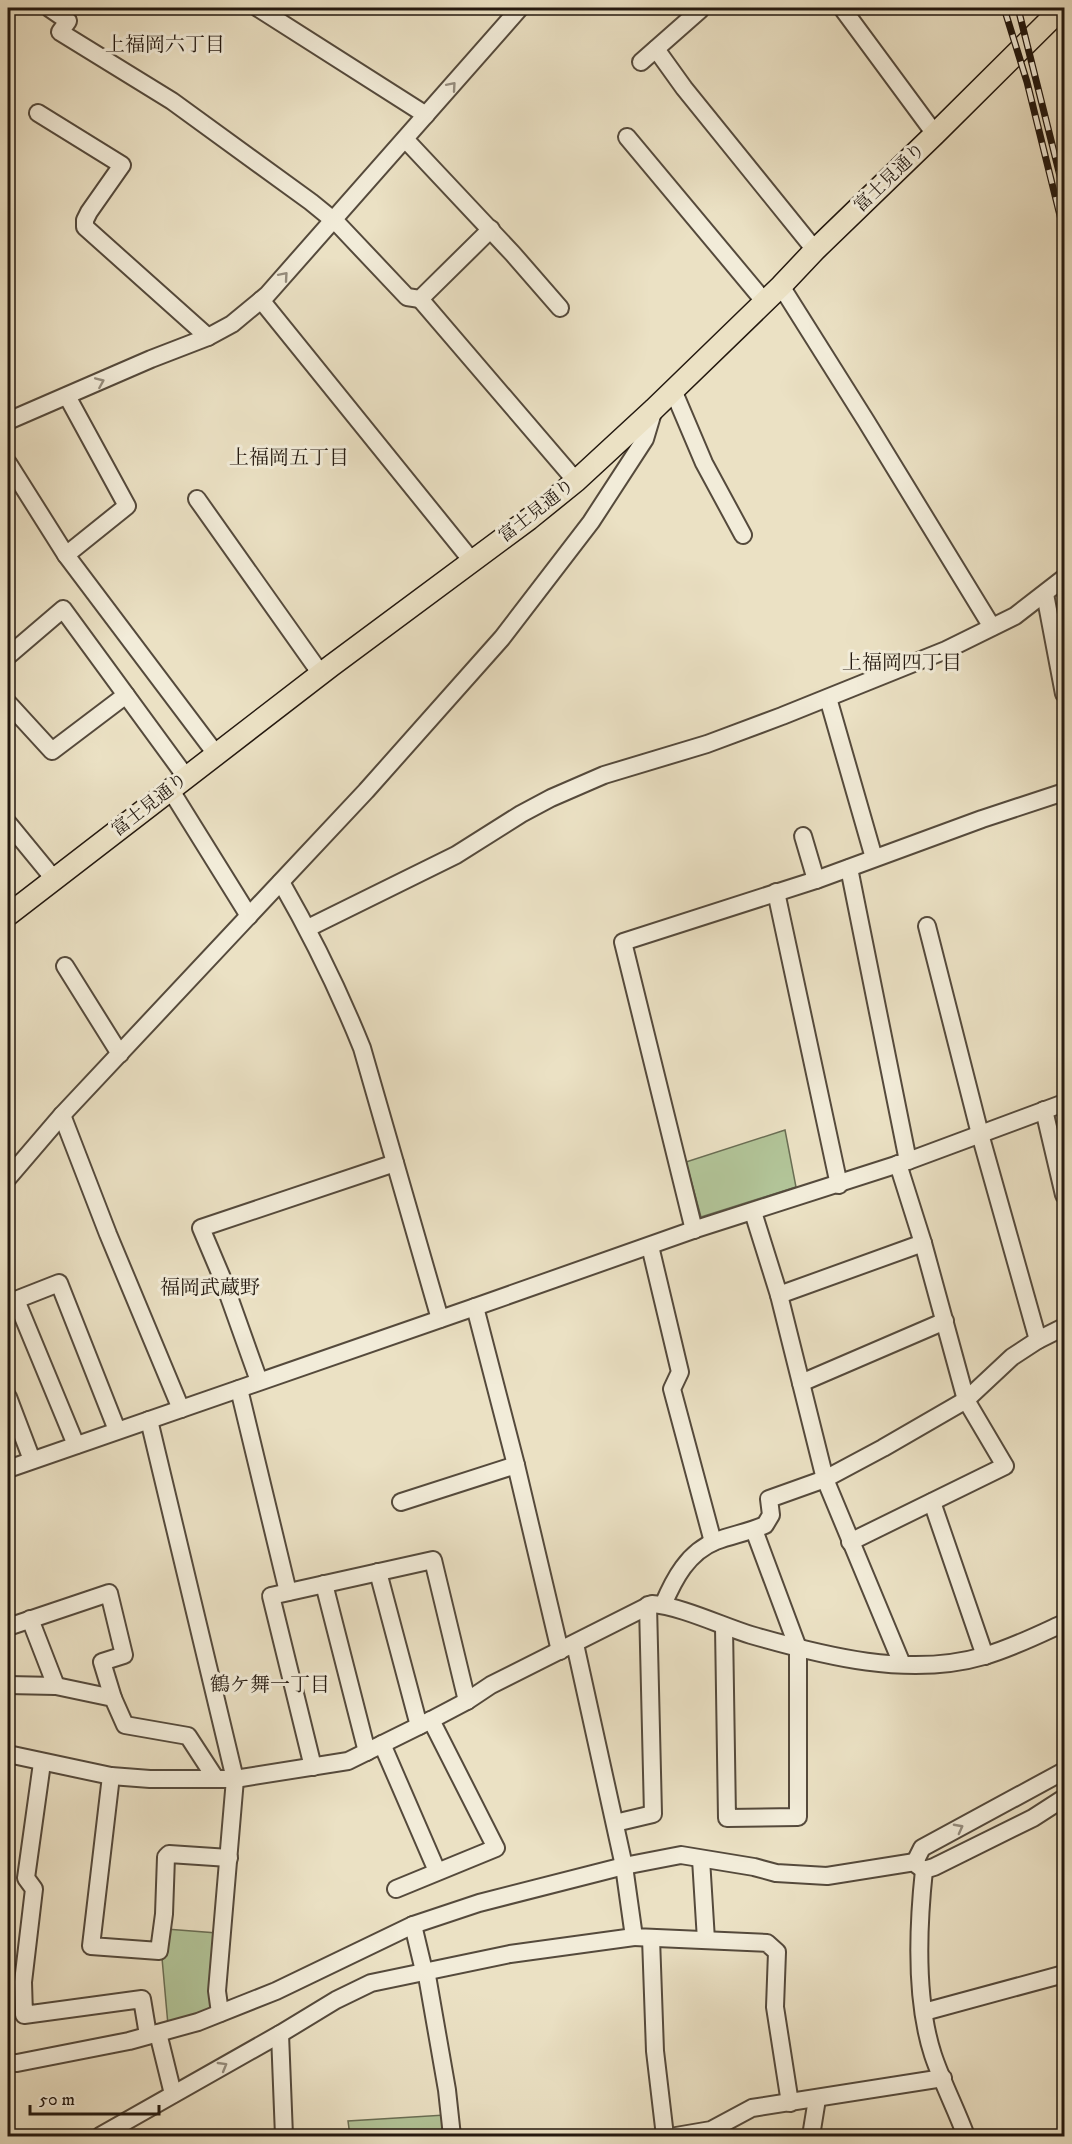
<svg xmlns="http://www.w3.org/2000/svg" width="1072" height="2144" font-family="'IM FELL DW Pica','Noto Serif JP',serif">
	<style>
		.green { fill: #b2c498; stroke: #6a6e54; stroke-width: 1.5 }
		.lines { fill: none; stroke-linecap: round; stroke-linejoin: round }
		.minor-casing { stroke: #554a3c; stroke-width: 20 }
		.major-casing { stroke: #23180f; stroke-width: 24 }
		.minor { stroke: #f2ecd9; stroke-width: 16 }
		.major { stroke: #ebe1c4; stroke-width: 21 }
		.rail-casing { stroke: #23180f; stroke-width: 7 }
		.rail { stroke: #f2ecd9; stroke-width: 4.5; stroke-dasharray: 14; stroke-linecap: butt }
		.oneway { stroke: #958d7e }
		.labels { text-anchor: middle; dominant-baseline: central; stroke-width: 6; stroke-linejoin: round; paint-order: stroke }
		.street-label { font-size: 18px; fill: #23180f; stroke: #f2ecd9 }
		.neighbourhood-label { font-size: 20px; fill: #23180f; stroke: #f2ecd9 }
	</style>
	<rect width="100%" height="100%" fill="#ebe1c4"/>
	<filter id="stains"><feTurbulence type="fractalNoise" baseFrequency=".00333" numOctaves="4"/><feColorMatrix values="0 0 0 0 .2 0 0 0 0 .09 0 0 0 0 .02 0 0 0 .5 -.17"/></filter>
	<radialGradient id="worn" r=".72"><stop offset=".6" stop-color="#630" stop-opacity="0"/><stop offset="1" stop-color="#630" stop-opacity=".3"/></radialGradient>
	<g class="green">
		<polygon points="785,1130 796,1187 701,1217 686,1162"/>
		<polygon points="166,1929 217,1933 214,2002 209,2014 168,2025 162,1958"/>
		<polygon points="445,2115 448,2136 350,2136 348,2121"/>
	</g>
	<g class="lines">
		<defs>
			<g id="minor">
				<polyline points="49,8 68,21 60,32 172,101 311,202 338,224 407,297 420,299 491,229"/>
				<polyline points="258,8 426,115"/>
				<polyline points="842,8 935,134"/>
				<polyline points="656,49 684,88 815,250"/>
				<polyline points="641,62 700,10 700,8"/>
				<polyline points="38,113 122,165 89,212 85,220 85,227 208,337"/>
				<polyline points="627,137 764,301"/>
				<polyline points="405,139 513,254 560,308"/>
				<polyline points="781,286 866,421 992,627"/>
				<polyline points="420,299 576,481"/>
				<polyline points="261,300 472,561"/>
				<polyline points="673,390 704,463 743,535"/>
				<polyline points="8,421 151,359 208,337 232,324 267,295 520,8"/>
				<polyline points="8,463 66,555 216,754"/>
				<polyline points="197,499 321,674"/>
				<polyline points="66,555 127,506 67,396"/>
				<polyline points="1045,594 1064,694"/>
				<polyline points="8,656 63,609 186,777"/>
				<polyline points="828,698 874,858"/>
				<polyline points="8,703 52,751 126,695"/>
				<polyline points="170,789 249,916"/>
				<polyline points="8,823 54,879"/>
				<polyline points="803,836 816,880"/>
				<polyline points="849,868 908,1161"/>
				<path d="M281,882C312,936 339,991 362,1048L440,1319"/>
				<polyline points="776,892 839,1185"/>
				<polyline points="308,928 456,855 521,814 551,798 604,775 707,744 782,716 946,650 1015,616 1064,578"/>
				<polyline points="65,966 120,1054"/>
				<polyline points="1044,1110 1064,1195"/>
				<polyline points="62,1115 108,1234 181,1409"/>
				<polyline points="8,1178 62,1115 366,791 502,638 591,522 645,439 654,409"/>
				<polyline points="753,1212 779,1295 801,1383 945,1321"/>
				<polyline points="694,1230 623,942 816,880 982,819 1064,792"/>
				<polyline points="650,1246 680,1372 672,1389 713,1542"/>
				<polyline points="779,1295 923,1243"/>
				<polyline points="16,1300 76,1445"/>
				<polyline points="8,1303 59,1283 117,1430"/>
				<polyline points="475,1307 516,1465 560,1651"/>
				<polyline points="1038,1340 1064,1327"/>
				<polyline points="259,1381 223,1280 201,1228 395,1163"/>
				<polyline points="801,1383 825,1479 902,1664"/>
				<polyline points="239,1389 288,1592"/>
				<polyline points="8,1397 32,1460"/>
				<polyline points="149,1420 235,1779 217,1991 220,2013"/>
				<polyline points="8,1469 475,1307 696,1229 908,1161 1064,1103"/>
				<polyline points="401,1502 516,1465"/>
				<polyline points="932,1502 985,1656"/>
				<polyline points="850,1542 1005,1466 966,1400 923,1243 898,1164"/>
				<polyline points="378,1572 419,1726"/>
				<polyline points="324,1584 367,1752"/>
				<path d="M663,1605C674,1579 688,1552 716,1541C732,1535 749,1532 765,1525L771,1515L769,1499L825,1479L883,1448L966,1400L1012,1357L1038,1340L980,1134L927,926"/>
				<polyline points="30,1619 56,1686"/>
				<polyline points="8,1627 109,1593 124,1655 102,1662 113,1698"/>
				<polyline points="724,1627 727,1818 798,1817 798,1648 754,1530"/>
				<polyline points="575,1644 624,1866 634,1937 767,1943 777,1952 775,2007 790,2103"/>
				<polyline points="8,1685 56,1686 113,1698 125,1725 188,1736 216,1779"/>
				<polyline points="382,1744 437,1871"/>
				<path d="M8,1754L111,1776L150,1779H235L348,1761L431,1720L467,1701L491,1685L652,1604C680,1606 722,1626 751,1635C824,1656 909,1678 984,1656C1012,1648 1038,1635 1064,1623"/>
				<polyline points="42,1763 26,1878 34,1889 23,1982 24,2015 142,1999 148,2035"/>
				<polyline points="313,1767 271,1596 433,1560 467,1701"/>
				<polyline points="111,1776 91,1946 159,1951 164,1914 166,1857 169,1854 229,1858"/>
				<polyline points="615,1823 653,1814 648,1605"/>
				<polyline points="701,1859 706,1940"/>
				<polyline points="915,1862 922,1848 1064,1771"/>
				<polyline points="917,1865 924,1870 934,1867 1033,1818 1064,1798"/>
				<path d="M924,1870C918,1926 915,2000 933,2055C942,2082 956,2109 966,2136"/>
				<polyline points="396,1889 496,1848 431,1720"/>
				<polyline points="413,1925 424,1971"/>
				<polyline points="651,1938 655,2051 665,2136"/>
				<polyline points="426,1970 447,2090 452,2136"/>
				<polyline points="924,2012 1064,1974"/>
				<polyline points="158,2033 173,2094"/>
				<polyline points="280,2034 284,2136"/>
				<polyline points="8,2063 17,2063 129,2041 198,2022 276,1991 413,1925 479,1903 624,1866 681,1855 754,1867 776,1873 827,1876 915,1862"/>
				<polyline points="100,2136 280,2034 336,2000 371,1983 510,1954 634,1937"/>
				<polyline points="676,2136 711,2130 752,2108 943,2078"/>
				<polyline points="811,2136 817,2099"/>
			</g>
			<polyline id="major" points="8,915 331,666 529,519 576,481 654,409 781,286 815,250 935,134 1062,8"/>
		</defs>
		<use href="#minor" class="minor-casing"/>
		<use href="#major" class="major-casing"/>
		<use href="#minor" class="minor"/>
		<use href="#major" class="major"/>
		<defs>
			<g id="rail">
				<polyline points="1004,8 1027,82 1064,232"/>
				<polyline points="1018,8 1064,192"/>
			</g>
		</defs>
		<use href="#rail" class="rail-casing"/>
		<use href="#rail" class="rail"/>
	</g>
	<defs><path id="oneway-chevron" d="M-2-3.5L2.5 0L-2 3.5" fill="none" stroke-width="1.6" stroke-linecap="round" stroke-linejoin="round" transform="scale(1.5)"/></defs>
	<g class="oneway">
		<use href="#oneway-chevron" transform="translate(452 86) rotate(-49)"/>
		<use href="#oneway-chevron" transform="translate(284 276) rotate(-49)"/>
		<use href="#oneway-chevron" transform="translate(100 382) rotate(-23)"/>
		<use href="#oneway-chevron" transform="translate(959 1828) rotate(-28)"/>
		<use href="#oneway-chevron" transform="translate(223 2066) rotate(-30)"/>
	</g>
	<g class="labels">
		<g class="street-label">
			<text transform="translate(890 178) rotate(-44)">富士見通り</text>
			<text transform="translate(537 511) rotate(-38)">富士見通り</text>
			<text transform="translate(150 805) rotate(-38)">富士見通り</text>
		</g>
		<g class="neighbourhood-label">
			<text x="165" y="45">上福岡六丁目</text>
			<text x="289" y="458">上福岡五丁目</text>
			<text x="902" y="663">上福岡四丁目</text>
			<text x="210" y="1288">福岡武蔵野</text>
			<text x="270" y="1685">鶴ケ舞一丁目</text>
		</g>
	</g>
	<rect width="1072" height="2144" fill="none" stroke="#ebe1c4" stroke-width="30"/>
	<rect x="9" y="9" width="1054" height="2126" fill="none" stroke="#23180f" stroke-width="3"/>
	<rect x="15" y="15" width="1042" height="2114" fill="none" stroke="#23180f" stroke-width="1.5"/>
	<path d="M30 2105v9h129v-9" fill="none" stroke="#23180f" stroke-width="3"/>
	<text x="39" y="2105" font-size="18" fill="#23180f" stroke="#f2ecd9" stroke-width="4.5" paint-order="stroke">50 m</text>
	<rect width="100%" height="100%" filter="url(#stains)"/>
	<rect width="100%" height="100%" fill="url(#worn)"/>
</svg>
